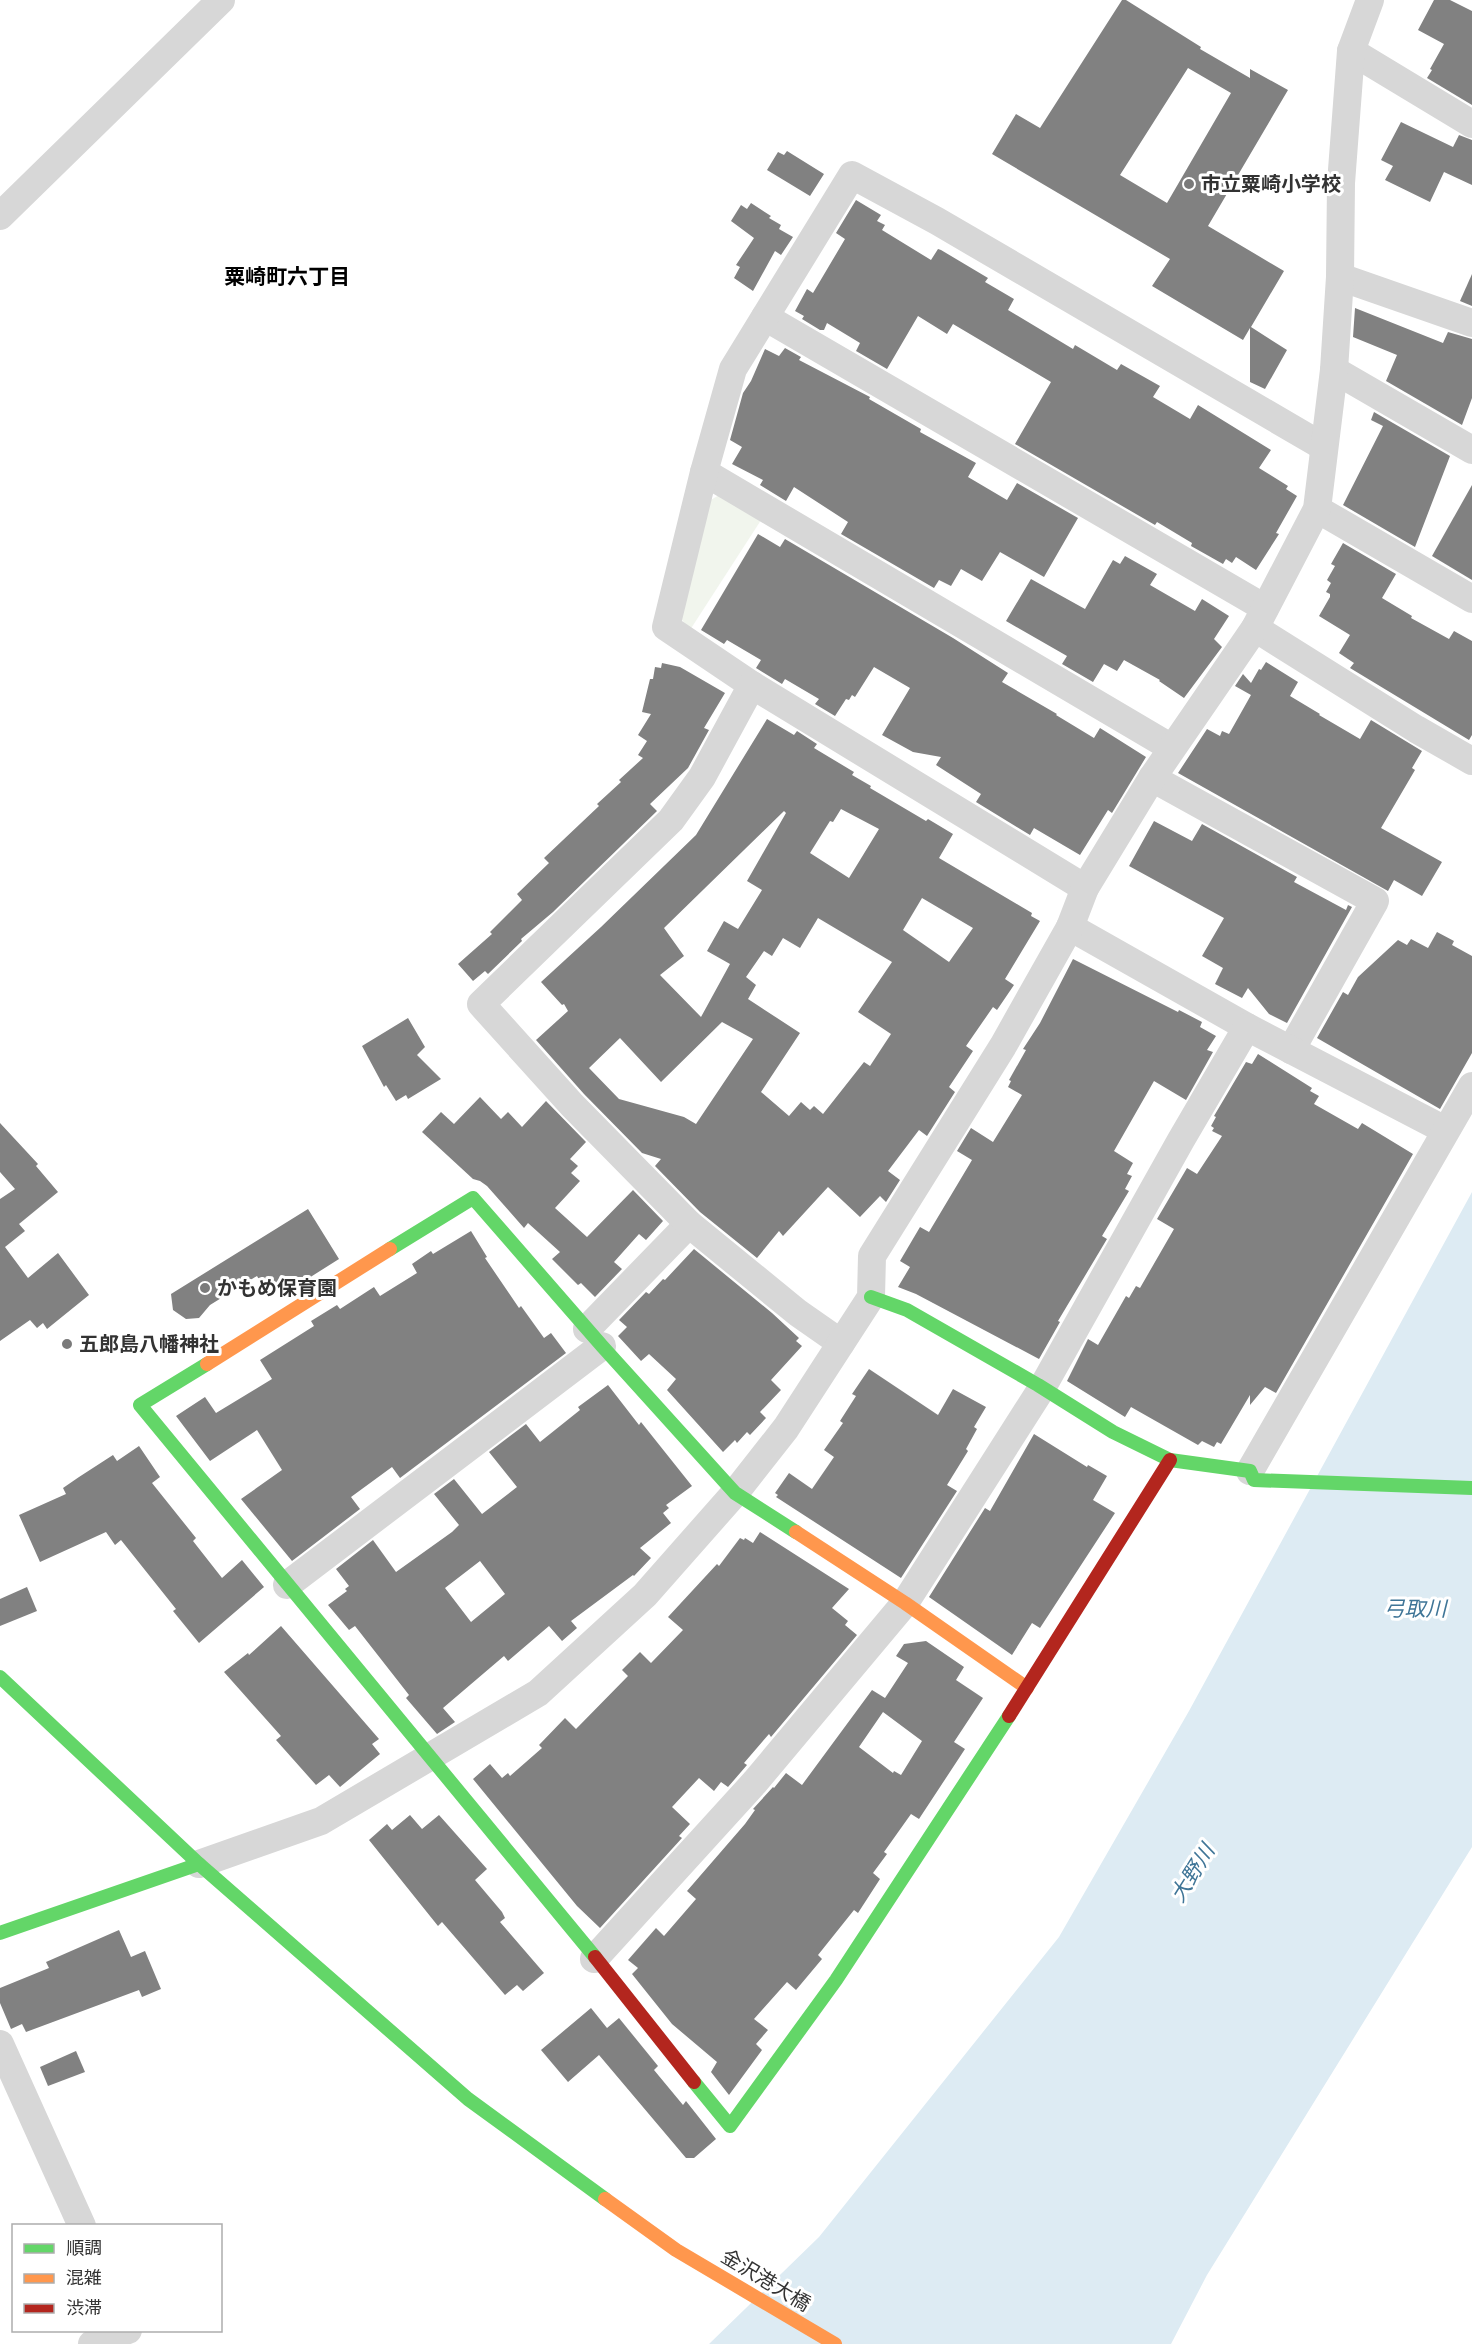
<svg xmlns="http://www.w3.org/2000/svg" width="1472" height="2344" font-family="'PT Sans','Noto Sans JP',sans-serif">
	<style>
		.green { fill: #f1f5ed }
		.water { fill: #ddebf3 }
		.building { fill: #818181; fill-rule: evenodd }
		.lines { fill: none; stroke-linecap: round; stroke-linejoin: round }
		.street { stroke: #d7d7d7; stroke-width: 28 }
		.fast { stroke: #63d668; stroke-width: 14 }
		.slow { stroke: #ff974d; stroke-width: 14 }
		.jam { stroke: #b3261e; stroke-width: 14 }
		.poi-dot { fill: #7a7a7a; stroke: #fff; stroke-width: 2 }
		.labels { text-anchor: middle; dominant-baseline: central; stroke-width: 6; stroke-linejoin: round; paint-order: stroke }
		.poi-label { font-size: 20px; font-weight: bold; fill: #333; stroke: #fff; text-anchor: start }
		.street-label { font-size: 20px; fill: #333; stroke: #fff }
		.neighbourhood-label { font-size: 21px; font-weight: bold; fill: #000; stroke: #fff }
		.water-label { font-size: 21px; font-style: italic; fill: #3f7597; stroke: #fff }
	</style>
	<rect width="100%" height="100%" fill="#fff"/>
	<polygon class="green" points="721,494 763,517 690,630 678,615 709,501"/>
	<polygon class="water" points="1472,1192 1472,1847 1207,2275 1171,2344 709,2344 819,2237 1059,1937 1189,1711"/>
	<g class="building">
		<path d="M1122,0H1126L1201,47L1200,49L1250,78V69L1288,90L1208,226L1284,271L1251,327L1287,350L1265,389L1250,382V328L1243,340L1152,286L1170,259L992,154L1016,114L1040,128ZM1188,68L1231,93L1167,203L1120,175Z"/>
		<polygon points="1434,0 1450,0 1472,11 1472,105 1427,78 1432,70 1430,69 1444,44 1418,30"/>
		<polygon points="1401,122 1453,147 1459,135 1472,140 1472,185 1444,172 1430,202 1385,180 1393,166 1381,160"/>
		<polygon points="787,151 824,174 810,196 767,170 778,152 784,155"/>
		<polygon points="856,200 881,215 877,221 885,225 882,230 931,260 938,249 941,250 988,278 985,282 1014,299 1008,310 1073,349 1075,345 1117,370 1121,364 1160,386 1153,397 1190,419 1198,405 1271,450 1259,468 1288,486 1286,489 1297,496 1276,533 1279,534 1256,570 1236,557 1232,563 1226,559 1223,564 1191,546 1192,543 1157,522 1155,525 1015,444 1051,382 953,324 947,334 918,316 887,369 856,351 860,343 827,323 824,330 820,330 802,319 804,316 795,311 807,289 813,293 845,239 836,233"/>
		<polygon points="751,203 771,216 769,218 781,225 779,229 793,237 781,255 775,251 753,291 734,278 740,267 736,265 754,238 731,221 741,205 747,209"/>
		<polygon points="1472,274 1472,306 1460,301"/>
		<polygon points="1355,308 1443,343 1448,332 1472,339 1472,398 1462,425 1386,381 1397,355 1353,337"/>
		<polygon points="785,348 801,357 799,360 870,397 869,399 921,429 920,432 976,463 968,477 1007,500 1017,483 1078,518 1044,577 1000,552 982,581 961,569 951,586 939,580 934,588 841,534 848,522 794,487 786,501 760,485 763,480 732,464 742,447 730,440 743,393 751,381 765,349 779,356"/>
		<polygon points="1374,412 1450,456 1415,547 1343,505 1383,426 1371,420"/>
		<polygon points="1472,485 1472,580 1432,556"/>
		<polygon points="758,534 780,547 785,539 953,638 1008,673 1002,682 1057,714 1056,715 1094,738 1100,728 1146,757 1112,813 1108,810 1080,855 1034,828 1030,835 976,802 981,794 936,765 941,757 913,752 882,735 910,688 874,667 855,697 852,695 849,700 846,699 835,716 815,704 819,699 785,679 782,684 756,668 761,660 727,640 724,644 701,630"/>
		<polygon points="1343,543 1396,574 1382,598 1412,616 1411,618 1449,639 1454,631 1472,641 1472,735 1469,740 1350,668 1354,663 1339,653 1350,635 1319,616 1330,597 1330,594 1326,592 1331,583 1327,580 1335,566 1331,564"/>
		<polygon points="1125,556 1157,574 1150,585 1195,611 1202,599 1229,616 1214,639 1222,647 1184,698 1159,681 1160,680 1124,660 1117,671 1104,664 1093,682 1062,664 1067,656 1006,621 1031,579 1085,609 1113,560 1120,564"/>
		<polygon points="1266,662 1298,682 1290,696 1320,714 1319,715 1360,739 1371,720 1422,751 1412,768 1415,770 1381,828 1442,862 1422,896 1394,880 1388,891 1178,773 1207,729 1220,736 1222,731 1229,734 1251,695 1235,686 1243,674 1251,683 1259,669 1261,670"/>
		<polygon points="662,663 680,667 725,693 704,728 709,730 688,768 650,804 657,811 553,912 521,939 522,941 488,974 485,971 473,981 458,964 492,934 490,932 522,900 517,894 549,863 544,858 599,806 597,804 621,782 619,780 643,758 638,755 647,741 638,735 651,714 642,712 650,679 653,679 655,667 661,668"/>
		<path d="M767,719L794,735L797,731L817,744L814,748L854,772L852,775L871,786L870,788L926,821L928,819L953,834L939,858L1032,913L1031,916L1040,921L1005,979L1014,985L997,1010L993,1007L966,1046L973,1051L949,1087L955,1092L927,1136L919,1130L888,1171L900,1180L886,1202L880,1196L860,1217L828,1187L783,1236L779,1231L757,1258L700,1212L655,1166L661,1159L642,1153L584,1094L536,1040L568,1011L564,1004L562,1005L541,982L601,927L696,835ZM841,809L879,829L849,878L810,853L830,821L833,822ZM784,811L786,813L747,881L762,890L738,929L724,921L707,951L730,964L701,1017L660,975L684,956L664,928ZM922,898L973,928L949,962L903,930ZM818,918L892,962L858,1012L891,1034L870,1066L864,1062L823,1114L814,1106L810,1110L801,1102L789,1116L761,1092L800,1033L748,999L756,985L746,977L764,951L772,956L783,938L800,948ZM722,1022L753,1039L696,1124L684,1117L619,1099L589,1068L620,1038L661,1082Z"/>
		<polygon points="1154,821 1192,841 1202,824 1297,877 1294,882 1346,910 1348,905 1352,907 1287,1023 1269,1014 1248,988 1242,998 1215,984 1223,968 1202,956 1224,918 1129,866"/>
		<polygon points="1437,932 1454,941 1452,945 1472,956 1472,1053 1440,1109 1317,1038 1343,992 1348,995 1358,977 1398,940 1407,945 1411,939 1428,948"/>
		<polygon points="1073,959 1178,1012 1179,1010 1202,1022 1200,1027 1216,1036 1207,1050 1213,1052 1186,1100 1154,1081 1114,1151 1133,1163 1127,1174 1132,1176 1125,1189 1129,1191 1102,1236 1107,1239 1058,1321 1060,1322 1039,1359 916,1294 898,1287 910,1267 900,1261 920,1227 929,1232 972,1160 957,1151 971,1128 993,1142 1022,1095 1008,1087 1011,1081 1009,1080 1026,1050 1023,1049 1040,1023"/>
		<polygon points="408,1018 425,1047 417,1055 441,1079 408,1099 406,1095 396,1101 386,1085 384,1087 362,1046"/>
		<polygon points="1258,1054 1312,1088 1310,1091 1319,1096 1314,1104 1358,1129 1362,1123 1413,1154 1276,1393 1265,1387 1250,1405 1250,1395 1221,1444 1217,1442 1214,1447 1202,1441 1198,1445 1131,1407 1125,1417 1067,1381 1088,1339 1098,1345 1126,1296 1129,1298 1136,1286 1140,1288 1174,1229 1157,1219 1187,1168 1197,1174 1222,1136 1212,1131 1214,1128 1211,1126 1216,1117 1214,1116 1246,1062 1252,1064"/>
		<polygon points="480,1097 501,1119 508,1112 522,1127 546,1101 586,1142 570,1159 578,1166 571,1173 580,1181 555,1208 587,1237 633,1190 663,1221 646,1240 639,1234 614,1262 622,1269 595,1297 581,1283 578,1285 552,1259 560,1252 528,1223 524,1228 487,1186 480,1181 473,1179 422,1132 441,1112 454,1124"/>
		<polygon points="0,1123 38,1164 36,1166 58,1192 19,1224 25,1231 5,1247 28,1278 58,1253 89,1295 47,1329 43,1323 37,1328 30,1320 0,1341 0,1199 15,1189 0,1172"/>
		<polygon points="308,1209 339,1259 282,1295 275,1284 265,1290 257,1276 210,1305 199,1318 186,1319 173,1310 171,1294"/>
		<polygon points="471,1231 487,1257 485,1258 519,1308 521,1306 544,1338 551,1333 566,1353 400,1478 392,1467 351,1497 360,1509 292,1561 241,1499 282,1470 257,1430 210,1461 176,1416 205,1397 216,1413 272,1379 260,1360 314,1326 311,1321 337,1305 340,1309 374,1287 380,1296 417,1273 412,1264 431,1251 433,1254"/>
		<polygon points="694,1249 772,1313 799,1338 796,1341 802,1346 771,1380 781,1390 760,1412 766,1418 750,1435 747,1432 737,1443 735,1440 723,1452 667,1390 676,1379 649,1354 641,1361 618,1336 627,1327 619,1320 646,1292 649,1294 663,1279 665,1280"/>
		<polygon points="869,1369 938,1415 953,1389 986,1407 974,1427 977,1429 966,1449 968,1451 947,1485 957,1491 901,1578 776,1497 778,1495 775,1493 789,1473 812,1489 834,1457 824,1450 843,1423 840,1421 856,1396 852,1394"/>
		<path d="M608,1385L639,1425L641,1422L692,1486L666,1505L669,1508L663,1513L671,1523L640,1548L651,1558L634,1576L633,1575L571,1621L577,1628L562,1641L549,1626L508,1661L504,1656L443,1708L455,1722L437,1734L406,1698L409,1695L355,1626L349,1630L328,1605L347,1591L345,1589L349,1586L336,1569L373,1540L396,1572L452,1532L459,1525L434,1494L454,1479L482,1514L517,1487L489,1452L526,1424L540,1442L580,1410L578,1407ZM480,1561L505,1594L471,1622L445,1588Z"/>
		<polygon points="1034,1434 1087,1467 1088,1465 1107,1476 1093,1500 1115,1513 1040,1628 1032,1623 1012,1655 929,1597 985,1508 990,1511"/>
		<polygon points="139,1446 160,1477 152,1483 196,1538 193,1541 222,1578 242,1560 264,1587 199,1643 173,1611 176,1609 121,1540 115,1545 106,1532 40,1562 19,1515 66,1494 63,1488 79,1477 113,1455 117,1461"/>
		<polygon points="760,1532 849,1589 832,1608 848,1621 845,1625 857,1635 771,1737 769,1734 744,1763 747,1765 728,1787 721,1782 714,1791 699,1778 672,1807 690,1824 679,1836 682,1838 600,1928 577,1906 473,1779 490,1764 502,1778 508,1773 510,1776 542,1748 539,1745 565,1718 576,1729 628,1676 622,1670 640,1652 651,1663 683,1630 668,1617 717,1564 719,1566 740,1538 744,1540 745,1538 753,1543"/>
		<polygon points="27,1587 37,1611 0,1626 0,1599"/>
		<polygon points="281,1626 379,1739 372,1744 380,1754 340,1787 329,1775 316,1785 276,1740 281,1736 224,1672 248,1653 249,1655"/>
		<path d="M926,1641L964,1667L956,1680L983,1698L954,1742L965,1749L919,1819L911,1814L884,1852L887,1854L873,1873L880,1879L858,1913L854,1910L818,1955L822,1959L796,1990L787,1982L754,2019L768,2030L756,2044L762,2050L729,2095L711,2072L717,2062L672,2024L632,1974L638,1968L628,1960L656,1928L664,1936L696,1899L687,1891L745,1824L755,1810L753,1809L773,1787L774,1788L786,1773L802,1785L872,1690L885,1698L908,1663L896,1656L904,1644ZM883,1712L922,1741L901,1775L894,1771L893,1773L859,1747Z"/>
		<polygon points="410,1815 422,1829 439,1815 487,1869 475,1880 502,1912 505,1918 500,1922 544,1973 523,1991 517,1985 505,1995 442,1922 438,1926 369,1840 387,1824 392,1830"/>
		<polygon points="119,1930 131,1957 145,1951 161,1989 142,1997 139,1990 26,2032 22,2024 11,2029 0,2003 0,1988 49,1968 46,1962"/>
		<polygon points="591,2008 607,2028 619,2018 658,2066 654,2070 683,2105 686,2101 716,2139 694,2158 686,2158 599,2055 568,2082 541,2050"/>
		<polygon points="76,2051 85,2072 48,2086 40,2067"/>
	</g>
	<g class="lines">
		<g class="street">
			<polyline points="1351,51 1472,124"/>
			<polyline points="0,216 221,0"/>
			<polyline points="1340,277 1472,323"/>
			<polyline points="765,317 1265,608"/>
			<polyline points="1334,370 1472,450"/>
			<polyline points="704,472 1172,748"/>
			<polyline points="1317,509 1472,599"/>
			<polyline points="1255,628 1416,729 1472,761"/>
			<polyline points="752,685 666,627 704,472 733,369 852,175 937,221 1324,447"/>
			<polyline points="1152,778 1375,901 1291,1050"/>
			<polyline points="1070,927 1247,1027 1445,1130"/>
			<polyline points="587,1329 689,1224"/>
			<polyline points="841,1343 798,1313 689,1224 572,1105 481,1004 671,820 702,777 752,685 1085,888"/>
			<polyline points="1250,1471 1472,1086"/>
			<polyline points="287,1585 602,1346"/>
			<polyline points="199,1864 321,1821 538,1693 645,1595 735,1493 786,1428 871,1297 872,1256 1003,1046 1070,927 1085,888 1152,778 1255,628 1317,509 1334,370 1340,277 1341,183 1351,51 1370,0"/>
			<polyline points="594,1959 755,1782 905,1603 1042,1388 1181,1140 1247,1027"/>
			<polyline points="0,2044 82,2226"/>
			<polyline points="92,2344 128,2330"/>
		</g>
		<g class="fast">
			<polyline points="390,1249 473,1198 602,1346 735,1493 796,1532"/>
			<polyline points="871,1297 907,1310 1038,1385 1113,1432 1170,1460 1250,1471 1254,1480 1472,1488"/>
			<polyline points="207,1364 140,1405 595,1957"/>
			<polyline points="0,1677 199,1864 468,2099 605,2199"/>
			<polyline points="0,1933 199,1864"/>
			<polyline points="694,2082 730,2126 836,1980 1009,1716"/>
		</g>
		<g class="slow">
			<polyline points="207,1364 390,1249"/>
			<polyline points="796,1532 905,1603 1027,1688"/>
			<polyline points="605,2199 676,2250 835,2344"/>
		</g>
		<g class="jam">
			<polyline points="1009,1716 1170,1460"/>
			<polyline points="595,1957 694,2082"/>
		</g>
	</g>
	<g class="poi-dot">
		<circle cx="1189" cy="184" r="6"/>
		<circle cx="205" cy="1288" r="6"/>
		<circle cx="67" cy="1344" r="6"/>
	</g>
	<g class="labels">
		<g class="poi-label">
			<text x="1201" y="184">市立粟崎小学校</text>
			<text x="217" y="1288">かもめ保育園</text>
			<text x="79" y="1344">五郎島八幡神社</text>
		</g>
		<g class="street-label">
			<text transform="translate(766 2280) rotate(31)">金沢港大橋</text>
		</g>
		<g class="neighbourhood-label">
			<text x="287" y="276">粟崎町六丁目</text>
		</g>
		<g class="water-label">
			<text x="1415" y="1608">弓取川</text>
			<text transform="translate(1192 1873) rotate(-58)">大野川</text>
		</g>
	</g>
	<rect x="12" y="2224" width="210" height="108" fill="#ffffff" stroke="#adadad" stroke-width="1.5"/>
	<rect x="24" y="2244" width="30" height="9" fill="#63d668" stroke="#adadad" stroke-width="1.5"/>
	<text x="66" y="2254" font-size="18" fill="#333333">順調</text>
	<rect x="24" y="2274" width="30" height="9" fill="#ff974d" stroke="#adadad" stroke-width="1.5"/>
	<text x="66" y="2284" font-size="18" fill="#333333">混雑</text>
	<rect x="24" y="2304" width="30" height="9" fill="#b3261e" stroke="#adadad" stroke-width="1.5"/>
	<text x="66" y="2314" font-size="18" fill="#333333">渋滞</text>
</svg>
